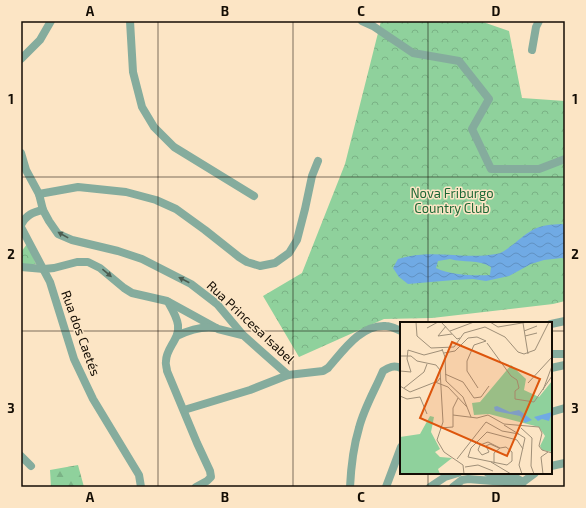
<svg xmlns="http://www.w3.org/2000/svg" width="586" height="508" font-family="'Exo 2',sans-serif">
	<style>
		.forest { fill: url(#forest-firs) }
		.park { fill: url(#park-crowns) }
		.water { fill: url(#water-waves); fill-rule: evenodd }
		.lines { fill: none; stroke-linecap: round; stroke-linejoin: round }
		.minor { stroke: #85ac9d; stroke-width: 8 }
		.oneway { fill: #4c5c50 }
		.grid { fill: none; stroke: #140d04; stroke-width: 1; stroke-opacity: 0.55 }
		.labels { text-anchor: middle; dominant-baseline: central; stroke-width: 3; stroke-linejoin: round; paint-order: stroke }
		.park-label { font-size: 13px; fill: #1d6735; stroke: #fce5c5 }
		.street-label { font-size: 13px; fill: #140d04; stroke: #fce5c5 }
		.inset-road { fill: none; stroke: #9f8f78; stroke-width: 1 }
		.view { fill: #dd550c; fill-opacity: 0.15; stroke: #dd550c; stroke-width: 2 }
		.inset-edge { fill: none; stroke: #140d04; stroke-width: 2 }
		.neatline { fill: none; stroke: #140d04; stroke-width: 1.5 }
		.grid-label { font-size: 13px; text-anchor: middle; font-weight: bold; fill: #140d04 }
	</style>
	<defs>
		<pattern id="forest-firs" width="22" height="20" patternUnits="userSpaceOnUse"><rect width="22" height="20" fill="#8fd19c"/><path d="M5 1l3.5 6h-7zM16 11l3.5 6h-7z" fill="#7ab285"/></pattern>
		<pattern id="park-crowns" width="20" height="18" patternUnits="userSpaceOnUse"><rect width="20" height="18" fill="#8fd19c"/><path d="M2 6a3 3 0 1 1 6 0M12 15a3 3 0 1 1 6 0" fill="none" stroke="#7ab285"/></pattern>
		<pattern id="water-waves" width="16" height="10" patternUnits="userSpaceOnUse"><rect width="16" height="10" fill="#70aae4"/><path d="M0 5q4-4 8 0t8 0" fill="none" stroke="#6091c2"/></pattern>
	</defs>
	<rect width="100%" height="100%" fill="#fce5c5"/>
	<polygon class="forest" points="78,465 84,487 51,487 50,470"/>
	<g class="park">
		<polygon points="381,21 480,21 509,31 522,98 565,101 565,301 553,304 432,318 384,319 299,357 263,296 302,273 345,164"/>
		<polygon points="27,244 36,264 21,265 21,252"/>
	</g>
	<path class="water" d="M562,224L565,225V259L562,258L544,260L531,264L509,276L486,281L473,279L454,280L408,284L399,277L393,268L398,259C431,248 464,260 496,254C503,253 509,247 515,243C533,228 538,225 562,224ZM450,259C464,263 478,259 491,267L490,275C474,276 450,275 436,268L438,261Z"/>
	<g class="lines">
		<g class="minor">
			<polyline points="130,21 133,72 142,107 154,127 174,147 254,196"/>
			<polyline points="362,21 373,26 413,53 459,61 489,99 472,129 491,169 539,169 565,159"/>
			<polyline points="532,50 536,27 539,21"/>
			<polyline points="21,59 40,40 51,21"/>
			<polyline points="21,153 26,170 39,194 43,210 49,221 58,234 72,240 118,251 142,259 191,284 217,304 243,335 288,375"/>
			<polyline points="39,194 78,187 126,192 156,200 176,209 205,230 239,257 247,262 260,266 275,263 289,253 297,240 305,209 312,176 318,161"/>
			<path d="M21,225C26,215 33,212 43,210"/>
			<polyline points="21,227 50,282 74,359 93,399 139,475 141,487"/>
			<polyline points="21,267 44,269 54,268 77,262 88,262 100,268 124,288 132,293 167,301 218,329 242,335"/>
			<path d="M168,302C172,309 177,317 178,325C180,339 166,348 166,361C165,364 167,368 167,371L197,443L210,471L211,477L207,481L196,487"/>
			<polyline points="551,324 565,321"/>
			<path d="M177,336C189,330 202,326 216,328"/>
			<polyline points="551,354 565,354"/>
			<polyline points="551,368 565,365"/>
			<path d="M184,410L250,390L288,375L323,371L328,368C343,351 361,324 386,326C391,326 396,329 401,331"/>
			<polyline points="551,412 565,408"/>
			<polyline points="21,456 31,466"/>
			<polyline points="551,466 565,463"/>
			<polyline points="488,473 516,478 523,482"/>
			<polyline points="521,486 523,482 535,473"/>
			<path d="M350,487C351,467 353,448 359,428C364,408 375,390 383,371C389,367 394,365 401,368"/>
			<polyline points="386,487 401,447"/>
			<polyline points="430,487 445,477 458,473"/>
			<polyline points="453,487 462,480 468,479 505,482 518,487"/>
		</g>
	</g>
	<defs><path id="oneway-solid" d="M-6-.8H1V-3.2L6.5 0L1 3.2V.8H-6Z"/></defs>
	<g class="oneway">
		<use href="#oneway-solid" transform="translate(63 235) rotate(-151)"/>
		<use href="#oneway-solid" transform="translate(107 273) rotate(40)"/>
		<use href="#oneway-solid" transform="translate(184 280) rotate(-153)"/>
	</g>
	<path class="grid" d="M158,21V487M293,21V487M428,21V323M21,177H565M21,331H401M551,331H565M428,473V487"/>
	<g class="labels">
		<g class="park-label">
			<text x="452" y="193">Nova Friburgo<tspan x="452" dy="15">Country Club</tspan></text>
		</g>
		<g class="street-label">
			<text transform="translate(251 322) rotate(43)">Rua Princesa Isabel</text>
			<text transform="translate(81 333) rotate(70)">Rua dos Caetés</text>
		</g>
	</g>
	<g transform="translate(400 322)">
		<rect width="152" height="152" fill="#fce5c5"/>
		<path d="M30,94L34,95L31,110L40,127L35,130L40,135L52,136L38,147L40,152H0V115L20,112Z" fill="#8fd19c"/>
		<path d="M111,43L126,57L124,68L139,75L152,59V130L142,128L140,124L145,114L139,105L89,92L74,93L72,81L80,80Z" fill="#8fd19c"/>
		<path d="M97,84L110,90L119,88L132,98L125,101L120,94L95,89L94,85ZM152,90L149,99L142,97L138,99L134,95Z" fill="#70aae4"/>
		<path class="inset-road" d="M16,0L17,14L31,26L54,25L64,11L85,5L105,15L118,30L124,32L135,28L149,0M41,0L57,17L60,16M90,0L98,5L128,0M123,1L128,32M46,4L38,14L52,12M27,6L38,0M50,9L74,0M124,9L137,4M125,14L137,11M87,21L111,54L117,58L119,66L115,69V77L134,80L152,54M42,27L45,35L46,59L63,75L71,95M44,31L55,29L68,16L77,15L86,19L74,23L67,39V49L78,66M0,34H11L17,39L36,43L40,48L43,100L37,118L44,130L63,143L64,152M0,49L11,50L7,37L8,28L24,33L43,28M45,52L63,60L74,76L81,75L89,64M35,60L48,65L67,85M128,61L152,35M0,64L10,70L38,59L40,56M4,66L24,50L27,42M143,68L152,44M0,74L7,77L20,75L27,92M53,93L77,96L88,93L104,102L139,105L142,111L139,124L142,128L152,131M104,103L125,116L119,143L122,152M40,106L53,105V86L58,76M121,106L132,116L131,144L134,152M99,126L90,122L86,124L89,130L82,133L78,128L80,123L88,120L100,126M57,137L86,100L102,109L119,112M91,140L111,152M94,140V131L100,126L106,125L112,130V139L107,143L68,135L71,126L87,110L117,118L123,127M65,145L78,143L93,149M143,152L141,135L148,130"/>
		<path class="view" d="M52,20L140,57L107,134L20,96Z"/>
		<rect width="152" height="152" class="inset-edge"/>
	</g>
	<rect width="586" height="508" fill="none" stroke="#fce5c5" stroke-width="44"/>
	<rect x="22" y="22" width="542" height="464" class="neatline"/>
	<g class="grid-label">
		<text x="90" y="16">A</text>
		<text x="225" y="16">B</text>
		<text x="361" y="16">C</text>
		<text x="496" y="16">D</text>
		<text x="11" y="104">1</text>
		<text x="575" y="104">1</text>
		<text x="11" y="259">2</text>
		<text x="575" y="259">2</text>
		<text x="11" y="413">3</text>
		<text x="575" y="413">3</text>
		<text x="90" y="502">A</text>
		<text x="225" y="502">B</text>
		<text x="361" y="502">C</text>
		<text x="496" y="502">D</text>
	</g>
</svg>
